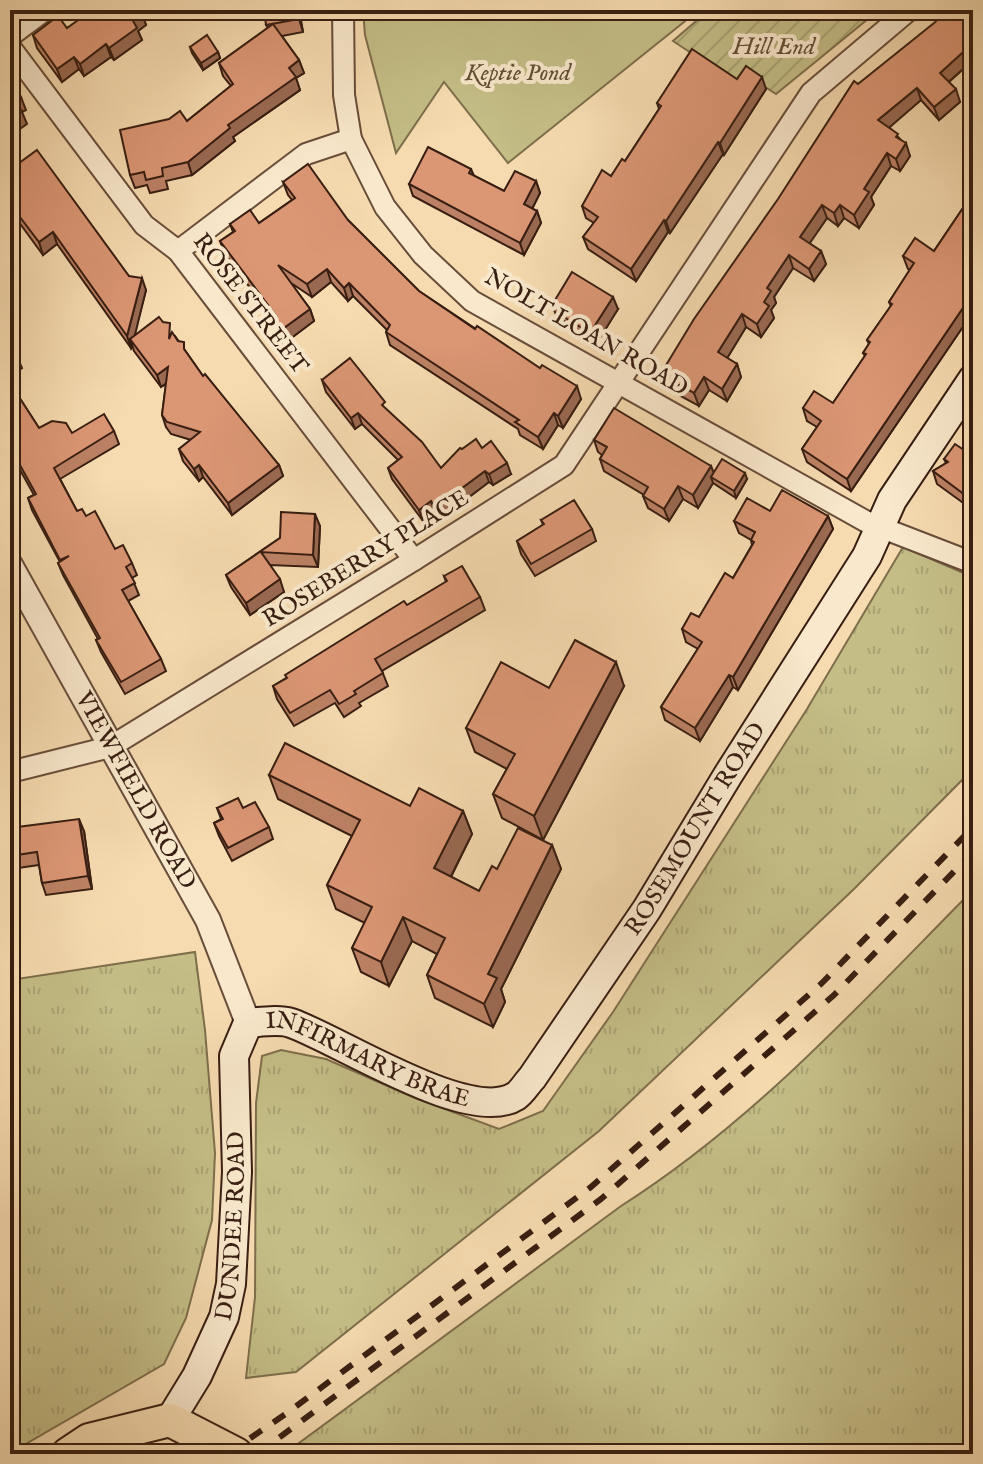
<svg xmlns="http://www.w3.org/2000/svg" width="983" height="1464" font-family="'IM FELL English',serif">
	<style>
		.grass { fill: url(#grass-tufts); stroke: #7e6e4c; stroke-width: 2 }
		.park { fill: #c4bd86; stroke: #7e6e4c; stroke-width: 2 }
		.garden { fill: url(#garden-furrows); stroke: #7e6e4c; stroke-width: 2 }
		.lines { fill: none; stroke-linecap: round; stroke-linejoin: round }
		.minor-casing { stroke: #684d3a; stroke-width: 24 }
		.tertiary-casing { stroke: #684d3a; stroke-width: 28 }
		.secondary-casing { stroke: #381e12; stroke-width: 32 }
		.primary-casing { stroke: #381e12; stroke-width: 36 }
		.minor { stroke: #f9e8cc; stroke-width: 20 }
		.tertiary { stroke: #f9e8cc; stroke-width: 24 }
		.secondary { stroke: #f9e8cc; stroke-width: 28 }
		.primary { stroke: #f6dbb0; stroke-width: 32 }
		.rail { stroke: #381e12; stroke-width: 6; stroke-dasharray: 14 14; stroke-linecap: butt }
		.wall { fill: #bc8164; stroke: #381e12; stroke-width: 2 }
		.shaded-wall { fill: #996951; stroke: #381e12; stroke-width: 2 }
		.building { fill: #db9674; stroke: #381e12; stroke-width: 2 }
		.labels { text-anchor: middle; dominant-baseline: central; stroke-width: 8; stroke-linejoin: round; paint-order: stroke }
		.park-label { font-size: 24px; font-style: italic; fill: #624e35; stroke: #f9e8cc }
		.street-label { font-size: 24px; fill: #381e12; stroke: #f9e8cc }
	</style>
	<defs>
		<pattern id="grass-tufts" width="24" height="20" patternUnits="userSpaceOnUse" patternTransform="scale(2)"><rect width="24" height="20" fill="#c4bd86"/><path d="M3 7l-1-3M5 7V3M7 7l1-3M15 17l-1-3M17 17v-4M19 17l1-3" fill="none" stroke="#a9a273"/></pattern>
		<pattern id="garden-furrows" width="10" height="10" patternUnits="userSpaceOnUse" patternTransform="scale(2)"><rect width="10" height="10" fill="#c4bd86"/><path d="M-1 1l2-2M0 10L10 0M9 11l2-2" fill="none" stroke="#a9a273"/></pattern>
	</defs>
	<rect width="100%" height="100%" fill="#f6dbb0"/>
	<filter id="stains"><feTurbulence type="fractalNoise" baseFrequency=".0025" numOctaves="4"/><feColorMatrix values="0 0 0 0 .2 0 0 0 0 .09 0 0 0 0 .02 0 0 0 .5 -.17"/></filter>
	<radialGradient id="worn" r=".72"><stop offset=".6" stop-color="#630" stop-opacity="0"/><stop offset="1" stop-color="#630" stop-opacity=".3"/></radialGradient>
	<g class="grass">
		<polygon points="903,547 973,577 973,769 854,889 599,1131 296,1372 246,1378 255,1297 256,1103 262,1056 281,1050 326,1059 415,1098 499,1129 543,1111 613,1012 807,709"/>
		<path d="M973,890V1454H300L291,1449L621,1206C755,1121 862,1002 973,890Z"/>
		<polygon points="195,952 205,1030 215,1153 212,1220 186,1318 164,1364 10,1453 10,980"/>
	</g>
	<polygon class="park" points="363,10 699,10 508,163 444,82 396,153 365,35"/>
	<polygon class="garden" points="709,10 879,10 776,94 750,77 742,87 673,41"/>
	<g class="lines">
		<defs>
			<g id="minor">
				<polyline points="343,10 344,95 351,139 385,207 423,255 472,301 867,522 973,563"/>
				<polyline points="10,36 45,10"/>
				<polyline points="10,47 144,225 178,251 414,560"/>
				<polyline points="178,251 306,154 351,139"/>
				<polyline points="10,772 110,747 414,560 564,465 811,93 909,10"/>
			</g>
			<g id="tertiary">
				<path id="s1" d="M10,565L208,920L248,1023"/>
			</g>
			<g id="secondary">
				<path id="s2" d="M170,1420L197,1376L224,1317L231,1284L237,1172L234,1056L248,1023C261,1022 279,1019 291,1023C338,1039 470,1126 516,1096C522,1092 527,1083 532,1078L647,909L728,775L867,556L892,500L973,379"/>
			</g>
			<polyline id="primary" points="68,1454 89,1440 170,1420 236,1454"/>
		</defs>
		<use href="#minor" class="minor-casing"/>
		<use href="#tertiary" class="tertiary-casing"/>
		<use href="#secondary" class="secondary-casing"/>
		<use href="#primary" class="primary-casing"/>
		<use href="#minor" class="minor"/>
		<use href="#tertiary" class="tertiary"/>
		<use href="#secondary" class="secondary"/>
		<use href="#primary" class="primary"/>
		<g class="rail">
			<polyline points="227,1454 287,1413 591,1187 822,983 973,827"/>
			<polyline points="257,1454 601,1199 834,995 973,852"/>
		</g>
	</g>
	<g class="wall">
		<polygon points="299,10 303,32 282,36 299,60 304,73 296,78 300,90 233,137 235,141 192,175 166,181 168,189 150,193 147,185 135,188 130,175 187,121 231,86 223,76 219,63 268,28 266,25"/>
		<polygon points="973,10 973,60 949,82 960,102 939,120 921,100 889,127 901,140 910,156 900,171 891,166 871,197 874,205 859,228 844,218 838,226 827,218 809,243 821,251 826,264 814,281 793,268 774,297 776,303 771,310 774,318 761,337 746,327 727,358 737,364 741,377 727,401 709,390 699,406 664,387 660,375 858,84"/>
		<polygon points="141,12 146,25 138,31 142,40 114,60 111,57 84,76 79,69 62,82 37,48 33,35"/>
		<polygon points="190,47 218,52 220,58 203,70 192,53"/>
		<polygon points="737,79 766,89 724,155 723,154 670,233 668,232 636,281 588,249 583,237 594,223 586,218 582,206 625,161 659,109 657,103"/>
		<polygon points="11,169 129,276 146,290 134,335 175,336 203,376 279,465 283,476 232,515 203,477 199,481 183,461 179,449 191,440 171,434 166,427 162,415 166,384 161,387 134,351 132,345 131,348 57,244 43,255 10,210 10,184 15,180"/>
		<polygon points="471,169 474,176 504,191 536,181 540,193 532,209 537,211 541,223 524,255 413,196 409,184"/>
		<polygon points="283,182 348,220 419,291 581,399 563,428 558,425 543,449 520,435 518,429 390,345 386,332 387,330 353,296 348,301 331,282 312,297 291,283 310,309 314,321 282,345 277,324 225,254 220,241 233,232 230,224 259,223 292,200 288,195"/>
		<polygon points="973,193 973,312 851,491 807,462 802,449 817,427 807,421 803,408 833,403 865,356 863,353 869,344 867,340 891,306 889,302 910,270 908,269 903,256 934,251"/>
		<polygon points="552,305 618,309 595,346 569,330 567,323 557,317"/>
		<polygon points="322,380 388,411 441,468 462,449 482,448 511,474 493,485 489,482 440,519 435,513 423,521 392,479 388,468 398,460 362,424 355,429 326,392"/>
		<polygon points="10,383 39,428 72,433 114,431 119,444 60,479 77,511 86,516 115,549 132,563 137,575 132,578 139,595 128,601 161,659 166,671 125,694 101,652 96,640 98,639 63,575 58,563 60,562 32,510 28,498 34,495 10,452"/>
		<polygon points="594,440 714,473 747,479 736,498 713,483 698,508 683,499 669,521 648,508 643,496 644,495 604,471 600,459 602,455 598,452"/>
		<polygon points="973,444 973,510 937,484 933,471 946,463 944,459 967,452"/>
		<polygon points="770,511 828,516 833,529 738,690 733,687 700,741 665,720 661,707 698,649 686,642 682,629 699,617 733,578 752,545 751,540 739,533 734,521"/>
		<polygon points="541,520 592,529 596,541 535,576 521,554 517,541 543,525"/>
		<polygon points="320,526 318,567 270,565 284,592 250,615 231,587 226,575 280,538"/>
		<polygon points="444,576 480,597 485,610 382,671 388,686 359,703 361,706 344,717 335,703 294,726 277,699 273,686 446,582"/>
		<polygon points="624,686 543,840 502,818 493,794 507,769 475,752 466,728 549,688"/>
		<polygon points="269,775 410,806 463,811 472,834 451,877 479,891 497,869 552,845 561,869 501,989 505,1002 493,1027 435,998 427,975 437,954 412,941 389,986 361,972 352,948 365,923 336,909 327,885 352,836 278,799"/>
		<polygon points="217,808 243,808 269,827 273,839 232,861 219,836 214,823 221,819"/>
		<polygon points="10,828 84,831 92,889 46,895 42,883 39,865 12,869 10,863"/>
	</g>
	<g class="shaded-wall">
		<polygon points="297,10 299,10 303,32 299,19"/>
		<polygon points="141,12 146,25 138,31 142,40 114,60 109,48 132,19"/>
		<polygon points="106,44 111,57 84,76 80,64"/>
		<polygon points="972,44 973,48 973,60 945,85 940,73"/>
		<polygon points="218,52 220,58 203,70 201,63"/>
		<polygon points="74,57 79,69 62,82 57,69"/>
		<polygon points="299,60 304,73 296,78 300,90 233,137 235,141 192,175 188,162 289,68"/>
		<polygon points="762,77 766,89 724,155 720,143"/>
		<polygon points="917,88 921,100 883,133 878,120"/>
		<polygon points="956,89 960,102 939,120 934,107"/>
		<polygon points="21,97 26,110 22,112 27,124 10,136 10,120 15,102"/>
		<polygon points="718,142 723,154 670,233 666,221"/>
		<polygon points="906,143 910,156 900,171 896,159"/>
		<polygon points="887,153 891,166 871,197 874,205 859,228 854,215 864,189"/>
		<polygon points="536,181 540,193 528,217 524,204"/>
		<polygon points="822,205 827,218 805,250 800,237"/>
		<polygon points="840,205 844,218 838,226 834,213"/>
		<polygon points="537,211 541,223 524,255 520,243"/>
		<polygon points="664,220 668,232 636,281 631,269"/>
		<polygon points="53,232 57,244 43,255 39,242"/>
		<polygon points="821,251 826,264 814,281 809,269"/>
		<polygon points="789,255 793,268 774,297 776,303 771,310 774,318 761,337 757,324 767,288"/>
		<polygon points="327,269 331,282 312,297 307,284"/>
		<polygon points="142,278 146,290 133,343 130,339 132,345 131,348 127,336"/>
		<polygon points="349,283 353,296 348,301 344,288"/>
		<polygon points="973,293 973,312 851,491 847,479"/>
		<polygon points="613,297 618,309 595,346 590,333"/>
		<polygon points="310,309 314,321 282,345 277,333"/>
		<polygon points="742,314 746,327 723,365 718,352"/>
		<polygon points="17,356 22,368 10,376 10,361"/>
		<polygon points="737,364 741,377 727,401 722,389"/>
		<polygon points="168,367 172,379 161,387 157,375"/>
		<polygon points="704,377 709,390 699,406 694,393"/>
		<polygon points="577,386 581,399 563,428 558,416"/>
		<polygon points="358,413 362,424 355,429 351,418"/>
		<polygon points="554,413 558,425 543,449 538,437"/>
		<polygon points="507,463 511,474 493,485 489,474"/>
		<polygon points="199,465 203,477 199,481 194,469"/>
		<polygon points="279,465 283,476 232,515 228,503"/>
		<polygon points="711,466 716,478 711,477 713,483 698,508 693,495"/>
		<polygon points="485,471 489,482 440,519 435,508"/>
		<polygon points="745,473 747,479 736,498 734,491"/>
		<polygon points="678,486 683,499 669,521 664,509"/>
		<polygon points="431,501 435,513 423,521 419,510"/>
		<polygon points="315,514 320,526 318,567 313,555"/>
		<polygon points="828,516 833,529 738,690 733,677"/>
		<polygon points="280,579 284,592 250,615 246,603"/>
		<polygon points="616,662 624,686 543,840 534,816"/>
		<polygon points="729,675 733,687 700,741 695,728"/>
		<polygon points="15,686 20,699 10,708 10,691"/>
		<polygon points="463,811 472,834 443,892 434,868"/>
		<polygon points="79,819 84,831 92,889 88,876"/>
		<polygon points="552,845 561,869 501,989 505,1002 493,1027 484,1004 488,974"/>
		<polygon points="403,917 412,941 389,986 381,962"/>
	</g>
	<g class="building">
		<polygon points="92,10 140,10 141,12 132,19 137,28 109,48 106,44 80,64 74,57 57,69 33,35 58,16 67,28"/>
		<polygon points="264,10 297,10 299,19 266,25"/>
		<polygon points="948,10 973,10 973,46 972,44 940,73 956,89 934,107 917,88 878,120 898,134 896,137 906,143 896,159 887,153 864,189 869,192 854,215 840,205 834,213 822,205 800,237 821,251 809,269 789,255 767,288 771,291 764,302 769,306 757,324 742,314 718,352 737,364 722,389 704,377 694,393 660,375 694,319 778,199 854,81 858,84 934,23"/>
		<polygon points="273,24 299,60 289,68 296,77 228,125 230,128 188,162 162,168 163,176 146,180 144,172 130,175 120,130 169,119 180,111 187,121 233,84 219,63"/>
		<polygon points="207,35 218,52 201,63 190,47"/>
		<polygon points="692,49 737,79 746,66 762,77 720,143 718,142 666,221 664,220 631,269 583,237 598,217 582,206 602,170 611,176 622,159 625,161 661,106 657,103"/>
		<polygon points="10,83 21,97 15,102 22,111 10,120"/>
		<polygon points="428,147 471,169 469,173 504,191 515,171 536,181 524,204 537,211 520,243 409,184"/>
		<polygon points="37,150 129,276 142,278 127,336 53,232 39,242 10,204 10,184 18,178 11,169"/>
		<polygon points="308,164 348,220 419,291 475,329 477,326 540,368 542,365 577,386 558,416 554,413 538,437 515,422 519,420 386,332 390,325 349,283 344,288 327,269 307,284 278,265 310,309 277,333 277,317 220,241 235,231 230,224 250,210 259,223 295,198 283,182"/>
		<polygon points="973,193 973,293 847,479 802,449 821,421 803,408 814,391 833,403 866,354 863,353 870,342 867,340 892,304 889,302 914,263 903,256 915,238 934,251"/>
		<polygon points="572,272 613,297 590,333 564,317 567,313 552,305"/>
		<polygon points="159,317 163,322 170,323 169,339 172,332 178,341 184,342 184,349 203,376 205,374 279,465 228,503 199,465 194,469 179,449 200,432 167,422 162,415 168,367 157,375 130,339"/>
		<polygon points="10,345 17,356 10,361"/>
		<polygon points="350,358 385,402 382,405 422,442 441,468 460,448 462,449 476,439 482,448 491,441 507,463 489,474 485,471 435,508 431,501 419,510 388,468 402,457 358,413 351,418 322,380"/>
		<polygon points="10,383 39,428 52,421 66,423 72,433 104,414 114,431 54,468 77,511 82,509 86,516 95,511 115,549 123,545 132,563 126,567 135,583 122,590 161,659 121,682 96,640 100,638 58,563 69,556 60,560 28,498 36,494 10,447"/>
		<polygon points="614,408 711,466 693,495 678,486 664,509 643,496 648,487 600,459 607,447 594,440"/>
		<polygon points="955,444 967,452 973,444 973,501 933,471 948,462 944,459"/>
		<polygon points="722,459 745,473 734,491 711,477"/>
		<polygon points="782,490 828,516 733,677 729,675 695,728 661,707 702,642 682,629 691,613 699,617 725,573 733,578 754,542 751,540 755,532 734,521 747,498 770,511"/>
		<polygon points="574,500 592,529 531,564 517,541 544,524 541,520"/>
		<polygon points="281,512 315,514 313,555 261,552 280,579 246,603 226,575 280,538"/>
		<polygon points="462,566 480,597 375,659 383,673 354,691 356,694 339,704 330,690 290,713 273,686 287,678 285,675 404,601 407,605 447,581 444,576"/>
		<polygon points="575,640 616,662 534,816 493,794 515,754 466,728 501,662 549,688"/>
		<polygon points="10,681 15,686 10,691"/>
		<polygon points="285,743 410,806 419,788 463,811 434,868 479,891 492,866 497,869 518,828 552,845 488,974 497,978 484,1004 427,975 445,938 403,917 381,962 352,948 372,907 327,885 360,820 269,775"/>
		<polygon points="238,798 243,808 255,802 269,827 228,848 214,823 223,819 217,808"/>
		<polygon points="79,819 88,876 42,883 37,852 10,856 10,828"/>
	</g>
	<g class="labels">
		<g class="park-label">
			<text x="774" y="47">Hill End</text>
			<text x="518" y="73">Keptie Pond</text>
		</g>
		<g class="street-label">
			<text transform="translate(250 304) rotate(52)">ROSE STREET</text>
			<text transform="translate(586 333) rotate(30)">NOLT LOAN ROAD</text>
			<text transform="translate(366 559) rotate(-32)">ROSEBERRY PLACE</text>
			<text stroke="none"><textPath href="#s1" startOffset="258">VIEWFIELD ROAD</textPath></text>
			<text stroke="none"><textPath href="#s2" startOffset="1022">ROSEMOUNT ROAD</textPath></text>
			<text stroke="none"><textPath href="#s2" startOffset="542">INFIRMARY BRAE</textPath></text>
			<text stroke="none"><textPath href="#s2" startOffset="208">DUNDEE ROAD</textPath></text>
		</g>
	</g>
	<rect width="983" height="1464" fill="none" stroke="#f6dbb0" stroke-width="40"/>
	<rect x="12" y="12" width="959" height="1440" fill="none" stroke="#381e12" stroke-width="4"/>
	<rect x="20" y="20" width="943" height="1424" fill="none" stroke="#381e12" stroke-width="2"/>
	<rect width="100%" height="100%" filter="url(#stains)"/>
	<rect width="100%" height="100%" fill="url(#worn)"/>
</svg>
